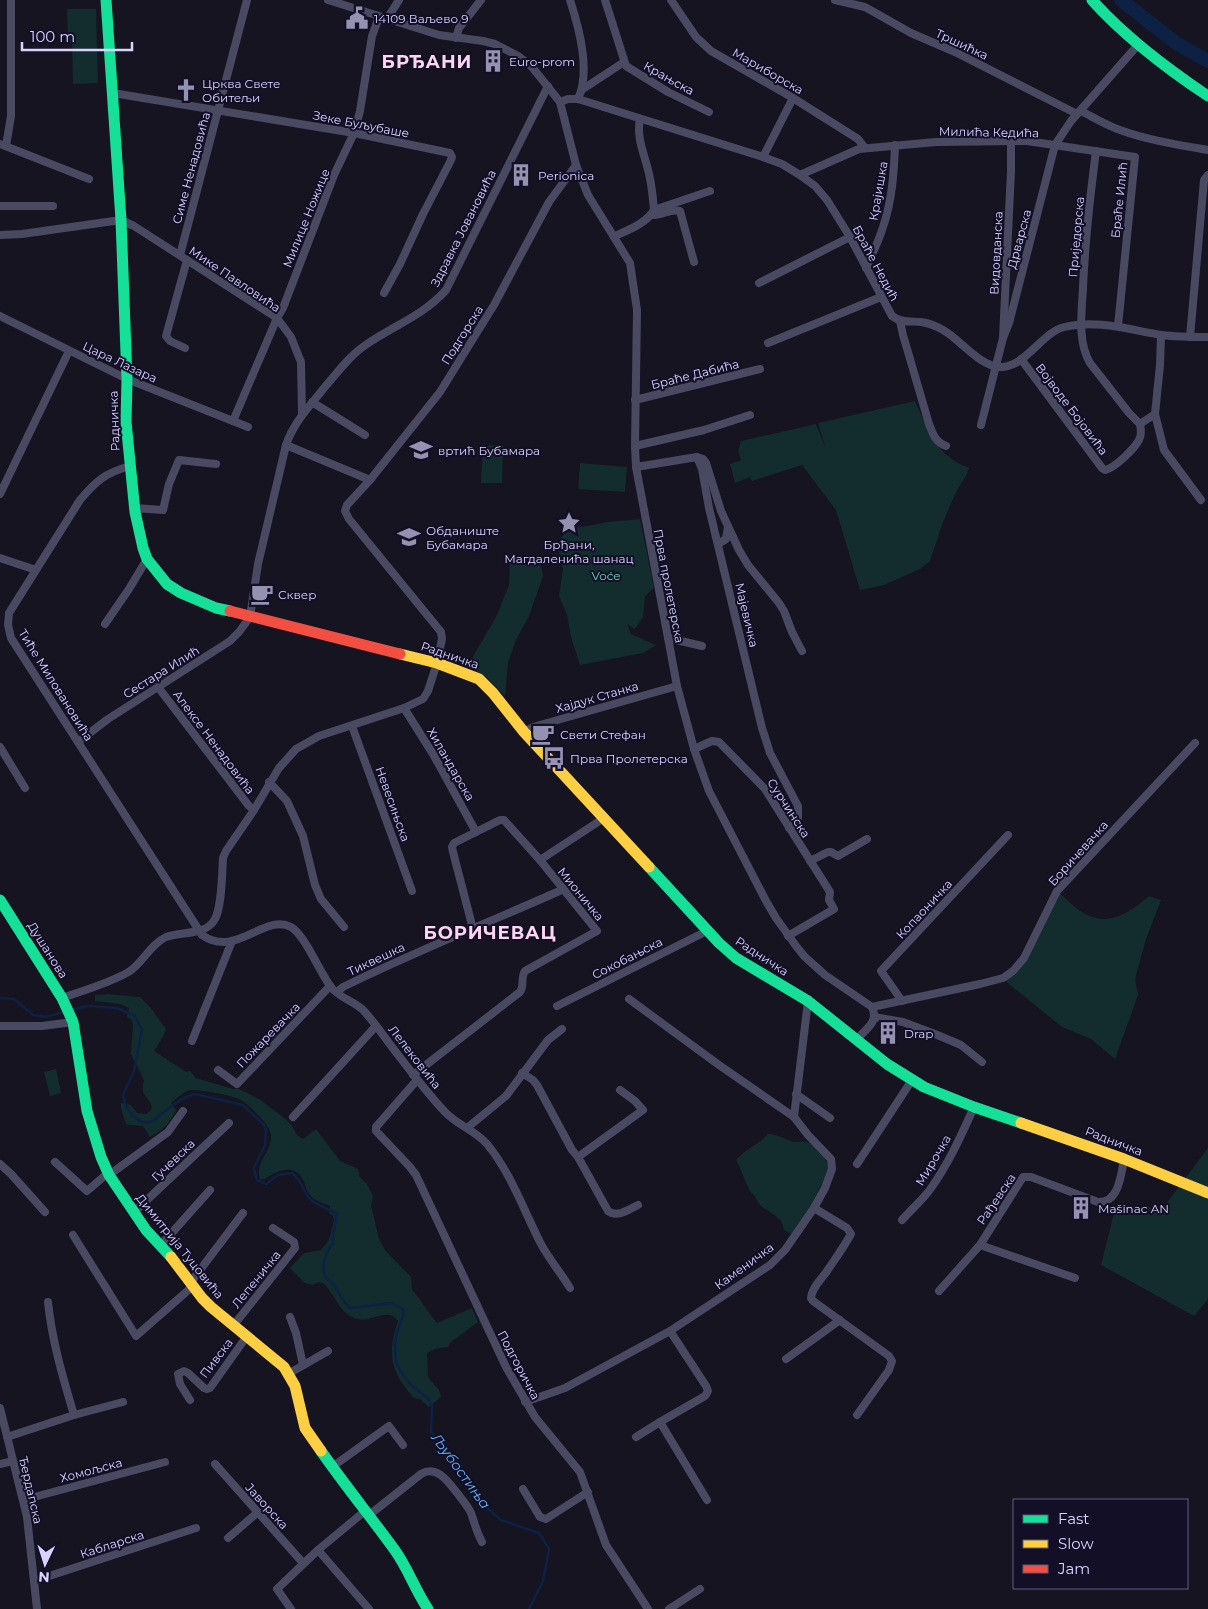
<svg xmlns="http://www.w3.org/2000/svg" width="1208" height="1609" font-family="Montserrat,sans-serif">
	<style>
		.green { fill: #132c2d }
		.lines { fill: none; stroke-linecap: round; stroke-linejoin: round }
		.stream { stroke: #0d2144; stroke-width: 2.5 }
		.river { stroke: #0d2144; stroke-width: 14 }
		.street { stroke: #4a4962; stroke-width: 8 }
		.fast { stroke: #16e098; stroke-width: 11 }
		.slow { stroke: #ffcf43; stroke-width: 11 }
		.jam { stroke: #f24e42; stroke-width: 11 }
		.labels { text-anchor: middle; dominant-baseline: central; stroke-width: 4; stroke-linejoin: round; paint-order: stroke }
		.poi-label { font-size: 12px; fill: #d9d4ff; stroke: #130f26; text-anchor: start }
		.street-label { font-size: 12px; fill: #d9d4ff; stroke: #130f26 }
		.park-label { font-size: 12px; fill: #5fe0c0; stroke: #130f26 }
		.water-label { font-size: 14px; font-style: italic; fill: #62b6ff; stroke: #130f26 }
		.district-label { font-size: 18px; font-weight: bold; letter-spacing: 1px; fill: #ffd6f0; stroke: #130f26 }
	</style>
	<rect width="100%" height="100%" fill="#161421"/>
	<g class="green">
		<polygon points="67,9 96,9 98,83 73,84 72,43 68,43"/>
		<path d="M915,401C929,430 936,456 969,468L966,476L956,492L943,522L930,561L920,569L884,585L860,590L836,510L802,465L752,481L750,477L735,483L730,464L741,460L738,451L741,441L816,424L825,447L818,423Z"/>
		<polygon points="483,445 503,446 502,483 481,483"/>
		<polygon points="580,463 627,467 625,492 578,489"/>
		<polygon points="640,519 654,588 645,596 643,617 635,629 627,624 631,634 656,645 643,653 580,665 571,637 567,615 559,596 563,569 557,544 566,530 608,522"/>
		<path d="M540,560L543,576L529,616L516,640L508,663L505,696C492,682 485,674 467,667L497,615L509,585L510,562Z"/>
		<path d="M1057,891C1066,898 1075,909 1085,914C1110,927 1130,912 1149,896L1161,900L1146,939L1135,979L1138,995L1115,1059L1091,1039L1062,1027L1010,985L1003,978L1013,971Z"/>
		<path d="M108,994L140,997L150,1007L166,1029L163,1037L154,1051L186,1072L190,1071L196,1078L233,1089H239L259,1099L287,1120L292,1126L297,1135L303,1139L316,1129L340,1161L358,1169L359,1176L367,1184L373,1196L371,1205L379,1239L385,1250L411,1277L412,1290C422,1300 427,1312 437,1323L472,1308L478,1322L451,1342L448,1347L435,1349L427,1353L428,1377L439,1390L441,1397L429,1407L420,1399L414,1398C390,1372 387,1353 398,1321C388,1306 371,1323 358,1319C338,1314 337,1296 323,1283L318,1282L313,1285L305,1283L290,1268L304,1253L321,1250L329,1240L334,1220L333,1216L329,1213L330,1206C322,1203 314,1201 309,1194C305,1189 305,1181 301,1176C291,1164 275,1172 265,1179H260C253,1163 276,1148 270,1132C268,1123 247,1103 239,1099C231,1095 198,1089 190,1090C183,1092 176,1099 171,1103L176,1110C169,1124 164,1129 150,1137L143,1126L130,1125L126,1124L121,1108V1103L131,1105L137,1113L146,1114L152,1109C150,1095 139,1098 144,1080L131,1054L133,1024L132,1020L127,1017L129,1008L120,1004L95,1001V995Z"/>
		<polygon points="56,1069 61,1093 50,1096 44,1072"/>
		<path d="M768,1134C777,1134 783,1138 791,1141C796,1143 802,1141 807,1142C816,1144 828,1160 829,1169L808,1212L791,1234L784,1230C782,1215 769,1214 760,1205C757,1202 757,1199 754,1195C752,1193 750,1192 749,1189C744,1180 742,1170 736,1160C745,1149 758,1145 768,1134Z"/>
		<polygon points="1208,1148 1208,1299 1194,1316 1101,1265 1116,1205 1163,1208"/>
	</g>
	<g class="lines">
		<g class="stream">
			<polyline points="0,998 14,999 33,1015 46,1017 64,1012"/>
			<path d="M72,1010L87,1006L117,1008L135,1016L142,1030L134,1071L123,1095C125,1108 136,1127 152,1121C155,1120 159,1116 161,1114C172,1106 182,1097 195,1094L243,1105L264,1125L266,1131L265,1145L254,1168L257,1180L266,1184L278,1175L292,1173C303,1181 302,1192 311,1200C318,1206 328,1208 336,1213C337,1224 332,1231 333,1244C325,1252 319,1269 328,1280C331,1283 334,1284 336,1288C340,1295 343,1303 350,1308L392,1303L403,1309V1316L396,1336L395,1344L396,1362L401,1372L412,1386L428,1398L432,1407L431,1432L482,1503L501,1520L539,1533L549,1549L543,1581L529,1609"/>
		</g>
		<polyline class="river" points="1121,0 1176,43 1208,61"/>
		<g class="street">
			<path d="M328,0L439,35L483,41L495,44L518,56L532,67L560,102L576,165L588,195L630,263L637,310L635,446L636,467L677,686L694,749L709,791L766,901L776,918L796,946L804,956L825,975L872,1007C879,1022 866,1029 857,1039"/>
			<path d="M570,0C579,28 591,71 578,99"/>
			<polyline points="605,0 626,66 668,92 709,112"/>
			<polyline points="671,0 696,37 711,51 793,98 858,139 865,148"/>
			<polyline points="835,0 865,7 911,33 955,52 1077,114"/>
			<polyline points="387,19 399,0"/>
			<polyline points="456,38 459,28 481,0"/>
			<polyline points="583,89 624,62"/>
			<polyline points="113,93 354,133 450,153 452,157 450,162 423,214 400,264 384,293"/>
			<path d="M560,102L568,99H578L763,157L782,164L800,175L815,186L827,200L850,237L892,316C901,323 911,321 921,322C929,323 936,326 943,330C961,340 979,366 1000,367C1025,368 1041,333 1064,327C1097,319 1130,330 1162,335C1177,337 1193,337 1208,337"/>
			<path d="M1081,111C1093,117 1106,125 1120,130C1147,140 1179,145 1208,150"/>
			<path d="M640,119C636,139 645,155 649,174C652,186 653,198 654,210"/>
			<polyline points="0,144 89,179"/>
			<polyline points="6,146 11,116 11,0"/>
			<polyline points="763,157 793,98"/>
			<polyline points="800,175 859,149 936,142 1027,141 1135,157 1118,326"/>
			<polyline points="0,206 53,206"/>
			<path d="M651,215C661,216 671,208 680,211L694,262"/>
			<polyline points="0,235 22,234 121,220 134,226 277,318 291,337 301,362 302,413"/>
			<path d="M615,236C628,230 647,223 654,210L710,191"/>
			<polyline points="180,255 247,0"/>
			<path d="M866,268C872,254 879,241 883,227C892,201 894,173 895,145"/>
			<polyline points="759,283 850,237"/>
			<polyline points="0,316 127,379 248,427"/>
			<path d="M900,321L903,335L929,424C933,434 935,442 946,446"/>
			<polyline points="1190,337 1204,180 1208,175"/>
			<polyline points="1003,338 1009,323 1055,145 1071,121 1137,46"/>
			<polyline points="768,343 881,297"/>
			<polyline points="185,348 170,341 166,336 187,260"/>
			<path d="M1021,359L1102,468L1105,470C1115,468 1134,449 1139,440C1142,435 1141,429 1140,424L1129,413L1090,363C1077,341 1082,311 1083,287C1085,241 1090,197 1096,151"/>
			<polyline points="635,400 760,369"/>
			<polyline points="312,402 365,435"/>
			<polyline points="1155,414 1164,450 1201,500"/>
			<polyline points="233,421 277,318 283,308 334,175 354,133 360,111 372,36 379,17"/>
			<polyline points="1140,424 1155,414 1160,365 1161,335"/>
			<polyline points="981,425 1003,338 1011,171 1011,141"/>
			<polyline points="286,445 370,480"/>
			<polyline points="635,446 704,430 750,415"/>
			<polyline points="697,457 703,459 706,463 721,511 739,550 748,565 779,603 784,611 792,632 802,651"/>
			<path d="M130,466C105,473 96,481 80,500L9,613L8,625L11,638L202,935C236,959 264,913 291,927C305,935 320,973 331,987C339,998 354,1001 364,1011C374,1022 383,1035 392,1047C409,1069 426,1092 445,1112C457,1125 475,1130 487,1144C511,1173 524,1211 541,1244C549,1259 561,1273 570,1288"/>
			<polyline points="636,467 697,457 702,469 709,508 762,728 770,753 798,806 798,818 789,828"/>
			<polyline points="0,494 69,351"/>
			<polyline points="134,508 163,510 169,484 179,460 216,464"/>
			<polyline points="718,544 726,539 728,527"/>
			<polyline points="0,558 36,570"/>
			<polyline points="105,624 129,589 147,559"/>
			<polyline points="668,638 702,646"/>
			<polyline points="158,687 249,806 254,810"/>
			<polyline points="404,708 433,754 476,832"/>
			<polyline points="352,726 412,891"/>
			<polyline points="524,732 533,727 677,686"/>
			<path d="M78,742L108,719L230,641L239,632L250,617L258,564L286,445C294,422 309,407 324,388C337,373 350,355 367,344C393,326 424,315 446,290L548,86"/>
			<polyline points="0,747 25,788"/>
			<polyline points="694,749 712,741 719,742 765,789 830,892 829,900 834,909 788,936"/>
			<polyline points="269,782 287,801 303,836 315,885 321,899 344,927"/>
			<polyline points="810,861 828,852 831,852 838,856 867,839"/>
			<polyline points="473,929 453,852 452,847 454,843 500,820 504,820 540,860"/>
			<path d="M337,992L343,987C416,951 490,922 564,889"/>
			<path d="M62,998C82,991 113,982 130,971C143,962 151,944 166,937C182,931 206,936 215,919C222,906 222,873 223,858L226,851L254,810L279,768L296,749L319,736L404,708L423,699L428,691L437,663L442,639L441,632L349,519L345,511L347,505L370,480L440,392L494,305L549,202L576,165"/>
			<polyline points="902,1001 881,971 1008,835"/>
			<polyline points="557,1006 707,931"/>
			<polyline points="872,1007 980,984 1003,978 1013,971 1024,958 1057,891 1195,743"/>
			<polyline points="874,1017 903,1022 935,1034 961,1045 982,1062"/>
			<polyline points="0,1026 42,1026 73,1022"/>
			<polyline points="192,1041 232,941"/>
			<polyline points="218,1070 237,1084 330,986"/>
			<path d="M522,1073L533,1080L537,1085L572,1150L578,1157L608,1211C617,1218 628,1210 638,1205"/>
			<path d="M413,1075L520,992C525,985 520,978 525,971L597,931L540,860L604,818"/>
			<polyline points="417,1080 376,1127 376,1131 410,1167 416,1175 506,1367 535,1417 580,1472 606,1545 648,1609"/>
			<polyline points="796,1094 830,1118"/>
			<polyline points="293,1117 376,1026"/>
			<polyline points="794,1117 808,1001"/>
			<polyline points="467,1128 506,1096 548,1040 562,1029"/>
			<polyline points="578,1157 643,1110 635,1101 620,1090"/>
			<polyline points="55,1162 87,1191 108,1173"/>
			<polyline points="0,1164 11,1174 45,1212"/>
			<polyline points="857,1164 912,1080"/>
			<polyline points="109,1175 168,1132 183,1111"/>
			<path d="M814,1208L847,1228L851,1234C844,1247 835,1259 827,1271C821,1280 812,1287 811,1298L813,1301L889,1356L892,1361L889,1370L857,1415"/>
			<polyline points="133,1213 229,1123"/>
			<path d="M902,1220C911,1210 921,1201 929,1191C948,1165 961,1136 974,1107"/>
			<polyline points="73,1235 136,1336 193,1286"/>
			<polyline points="161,1245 210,1190"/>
			<polyline points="980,1245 1075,1278"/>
			<polyline points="191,1282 243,1213"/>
			<path d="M939,1291L980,1245L1023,1177H1031L1098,1202C1119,1203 1121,1175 1124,1159"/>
			<path d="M48,1302C52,1341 63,1378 74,1415"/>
			<polyline points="290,1317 296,1333 303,1365"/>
			<polyline points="233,1326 295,1248 294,1242 273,1228"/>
			<polyline points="670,1331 706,1386 708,1391 705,1396 660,1422 707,1500"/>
			<polyline points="786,1359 840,1320"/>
			<polyline points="288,1374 328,1351"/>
			<polyline points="190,1400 180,1384 178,1374 184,1371 188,1373 204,1388 207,1389 210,1388 247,1336"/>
			<polyline points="525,1402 565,1388 670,1331 770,1265 785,1250 814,1208 825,1188 832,1169 831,1159 808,1135 794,1117 719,1065 629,999"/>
			<polyline points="0,1408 27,1517 37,1609"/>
			<polyline points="7,1437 74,1415 123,1402"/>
			<polyline points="636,1437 660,1422"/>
			<polyline points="0,1464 13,1461"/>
			<polyline points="215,1464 303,1563"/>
			<polyline points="332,1467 389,1426 403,1445"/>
			<polyline points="523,1489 540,1517 546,1519 588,1492"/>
			<polyline points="23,1500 165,1462"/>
			<path d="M368,1516L421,1474C437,1464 449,1483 458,1494C462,1500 468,1506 471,1513C475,1524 476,1531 482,1542"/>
			<polyline points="228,1538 258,1512"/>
			<polyline points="318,1550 369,1609"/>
			<polyline points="34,1581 196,1528"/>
			<polyline points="291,1609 277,1589 318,1550 365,1511"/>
			<polyline points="669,1609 700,1589"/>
		</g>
		<g class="fast">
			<polyline points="106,0 121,220 127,379 126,422 135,512 143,548 147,559 167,584 181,593 216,608 230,611"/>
			<path d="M1092,0C1126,38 1166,68 1208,96"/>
			<polyline points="649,867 719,943 736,958 808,1001 887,1064 924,1087 974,1107 1021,1123"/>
			<polyline points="0,900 62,998 73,1022 87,1111 101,1157 109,1175 146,1230 171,1257"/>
			<path d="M321,1451C344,1484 370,1516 394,1549C408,1568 415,1590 428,1609"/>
		</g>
		<g class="slow">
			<polyline points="400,654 437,663 479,679 493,693 524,732 649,867"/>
			<polyline points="1021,1123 1124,1159 1208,1193"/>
			<polyline points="171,1257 202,1298 211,1307 284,1367 295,1386 305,1428 321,1451"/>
		</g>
		<polyline class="jam" points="230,611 400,654"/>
	</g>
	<defs>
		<symbol id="civic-bare" viewBox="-9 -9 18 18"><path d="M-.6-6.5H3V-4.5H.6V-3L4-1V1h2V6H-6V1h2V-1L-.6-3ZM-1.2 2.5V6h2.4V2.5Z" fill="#9591b1" stroke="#130f26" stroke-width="2.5" paint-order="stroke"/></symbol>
		<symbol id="building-bare" viewBox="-9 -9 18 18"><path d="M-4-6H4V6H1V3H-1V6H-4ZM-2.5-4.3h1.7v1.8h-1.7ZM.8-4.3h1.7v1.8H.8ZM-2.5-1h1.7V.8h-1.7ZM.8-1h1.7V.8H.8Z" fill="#9591b1" stroke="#130f26" stroke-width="2.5" paint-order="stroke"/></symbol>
		<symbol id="church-bare" viewBox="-9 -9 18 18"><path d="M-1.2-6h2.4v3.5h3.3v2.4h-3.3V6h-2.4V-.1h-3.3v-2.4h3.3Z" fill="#9591b1" stroke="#130f26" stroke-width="2.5" paint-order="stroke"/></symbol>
		<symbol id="school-bare" viewBox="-9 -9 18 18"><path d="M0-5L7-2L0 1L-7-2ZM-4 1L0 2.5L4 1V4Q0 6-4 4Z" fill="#9591b1" stroke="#130f26" stroke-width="2.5" paint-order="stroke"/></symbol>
		<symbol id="sight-bare" viewBox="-9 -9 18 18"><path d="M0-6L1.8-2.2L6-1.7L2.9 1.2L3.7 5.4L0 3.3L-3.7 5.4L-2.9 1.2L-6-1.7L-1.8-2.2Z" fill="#9591b1" stroke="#130f26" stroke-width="2.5" paint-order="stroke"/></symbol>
		<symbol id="cafe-bare" viewBox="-9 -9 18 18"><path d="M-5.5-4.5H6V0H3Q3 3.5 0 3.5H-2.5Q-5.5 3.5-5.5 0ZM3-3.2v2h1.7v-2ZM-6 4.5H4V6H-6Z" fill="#9591b1" stroke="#130f26" stroke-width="2.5" paint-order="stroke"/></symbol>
		<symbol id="bus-bare" viewBox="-9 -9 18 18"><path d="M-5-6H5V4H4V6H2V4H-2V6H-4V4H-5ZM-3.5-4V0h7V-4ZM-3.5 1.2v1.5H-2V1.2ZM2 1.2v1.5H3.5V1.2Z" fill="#9591b1" stroke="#130f26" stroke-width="2.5" paint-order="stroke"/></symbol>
	</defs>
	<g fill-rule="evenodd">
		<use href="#civic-bare" x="341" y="2" width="32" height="32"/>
		<use href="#building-bare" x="477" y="45" width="32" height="32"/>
		<use href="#church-bare" x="170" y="74" width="32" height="32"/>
		<use href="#building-bare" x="505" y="159" width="32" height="32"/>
		<use href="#school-bare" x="405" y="434" width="32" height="32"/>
		<use href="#sight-bare" x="553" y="507" width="32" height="32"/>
		<use href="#school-bare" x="393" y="521" width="32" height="32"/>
		<use href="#cafe-bare" x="246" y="578" width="32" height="32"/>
		<use href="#cafe-bare" x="527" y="718" width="32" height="32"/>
		<use href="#bus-bare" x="538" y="742" width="32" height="32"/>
		<use href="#building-bare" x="872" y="1017" width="32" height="32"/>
		<use href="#building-bare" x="1065" y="1192" width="32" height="32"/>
	</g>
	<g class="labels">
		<g class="poi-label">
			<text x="374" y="18">14109 Ваљево 9</text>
			<text x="509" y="61">Euro-prom</text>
			<text x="202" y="83">Црква Свете<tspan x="202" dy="14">Обитељи</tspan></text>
			<text x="538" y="175">Perionica</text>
			<text x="438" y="450">вртић Бубамара</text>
			<text x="426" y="530">Обданиште<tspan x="426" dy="14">Бубамара</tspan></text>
			<text x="569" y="544" text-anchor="middle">Брђани,<tspan x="569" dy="14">Магдаленића шанац</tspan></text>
			<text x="278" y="594">Сквер</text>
			<text x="560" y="734">Свети Стефан</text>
			<text x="570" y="758">Прва Пролетерска</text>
			<text x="904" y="1033">Drap</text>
			<text x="1098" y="1208">Mašinac AN</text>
		</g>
		<g class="street-label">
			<text transform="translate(962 44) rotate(25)">Тршићка</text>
			<text transform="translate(768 71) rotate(30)">Мариборска</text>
			<text transform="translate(669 78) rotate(29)">Крањска</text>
			<text transform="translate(361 124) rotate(11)">Зеке Буљубаше</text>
			<text transform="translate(989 132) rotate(1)">Милића Кедића</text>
			<text transform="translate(191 168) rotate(-75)">Симе Ненадовића</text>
			<text transform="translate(878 191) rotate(-80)">Крајишка</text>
			<text transform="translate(1119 200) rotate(-84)">Браће Илић</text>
			<text transform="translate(306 218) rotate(-68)">Милице Ножице</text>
			<text transform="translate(463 228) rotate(-63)">Здравка Јовановића</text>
			<text transform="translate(1076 237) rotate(-85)">Приједорска</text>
			<text transform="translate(1019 239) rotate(-75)">Дрварска</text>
			<text transform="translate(996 253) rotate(-87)">Видовданска</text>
			<text transform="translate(876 263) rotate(62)">Браће Недић</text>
			<text transform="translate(235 279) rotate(34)">Мике Павловића</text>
			<text transform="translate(462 335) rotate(-58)">Подгорска</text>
			<text transform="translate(120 362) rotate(25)">Цара Лазара</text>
			<text transform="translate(695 374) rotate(-14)">Браће Дабића</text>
			<text transform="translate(1072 409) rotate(53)">Војводе Бојовића</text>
			<text transform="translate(114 421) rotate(-92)">Радничка</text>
			<text transform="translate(669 586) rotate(79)">Прва пролетерска</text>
			<text transform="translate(747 615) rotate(77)">Мајевичка</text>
			<text transform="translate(450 655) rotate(19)">Радничка</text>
			<text transform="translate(161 672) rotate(-32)">Сестара Илић</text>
			<text transform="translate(56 685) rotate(58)">Тиће Миловановића</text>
			<text transform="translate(597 697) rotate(-16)">Хајдук Станка</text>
			<text transform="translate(214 742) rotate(53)">Алексе Ненадовића</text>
			<text transform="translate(451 764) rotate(60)">Хиландарска</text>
			<text transform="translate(393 804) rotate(70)">Невесињска</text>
			<text transform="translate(789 808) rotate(57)">Сурчинска</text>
			<text transform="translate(1078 853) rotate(-48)">Боричевачка</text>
			<text transform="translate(581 894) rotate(51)">Мионичка</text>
			<text transform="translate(924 909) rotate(-47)">Копаоничка</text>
			<text transform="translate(48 950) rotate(58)">Душанова</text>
			<text transform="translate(762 956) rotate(33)">Радничка</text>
			<text transform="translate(627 958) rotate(-27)">Сокобањска</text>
			<text transform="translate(376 959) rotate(-25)">Тиквешка</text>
			<text transform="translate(268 1035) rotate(-46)">Пожаревачка</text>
			<text transform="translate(415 1057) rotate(52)">Лелековића</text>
			<text transform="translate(1114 1141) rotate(21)">Радничка</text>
			<text transform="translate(173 1160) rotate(-44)">Гучевска</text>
			<text transform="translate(933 1160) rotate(-59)">Мирочка</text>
			<text transform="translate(996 1199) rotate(-56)">Рађевска</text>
			<text transform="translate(180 1246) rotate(51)">Димитрија Туцовића</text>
			<text transform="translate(744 1266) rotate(-36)">Каменичка</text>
			<text transform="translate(256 1279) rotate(-51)">Лепеничка</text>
			<text transform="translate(216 1358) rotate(-53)">Пивска</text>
			<text transform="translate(519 1365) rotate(62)">Подгоричка</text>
			<text transform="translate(91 1470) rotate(-15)">Хомољска</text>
			<text transform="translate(31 1490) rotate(77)">Ђердапска</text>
			<text transform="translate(267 1506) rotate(48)">Јаворска</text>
			<text transform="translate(112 1544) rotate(-18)">Кабларска</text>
		</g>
		<g class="park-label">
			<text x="606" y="575">Voće</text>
		</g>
		<g class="water-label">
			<text transform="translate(461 1471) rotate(54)">Љубостиња</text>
		</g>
		<g class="district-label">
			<text x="427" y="62">БРЂАНИ</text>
			<text x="490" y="933">БОРИЧЕВАЦ</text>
		</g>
	</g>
	<rect x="1013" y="1499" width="175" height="90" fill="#130f26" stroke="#625e7d"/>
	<rect x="1023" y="1515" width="25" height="8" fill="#16e098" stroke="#625e7d"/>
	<text x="1058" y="1524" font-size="15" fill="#d9d4ff">Fast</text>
	<rect x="1023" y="1540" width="25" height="8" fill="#ffcf43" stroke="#625e7d"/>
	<text x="1058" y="1549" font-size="15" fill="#d9d4ff">Slow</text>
	<rect x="1023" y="1565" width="25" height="8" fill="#f24e42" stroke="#625e7d"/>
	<text x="1058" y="1574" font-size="15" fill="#d9d4ff">Jam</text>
	<g transform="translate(45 1564) rotate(184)" stroke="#130f26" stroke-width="4" paint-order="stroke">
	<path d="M0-4L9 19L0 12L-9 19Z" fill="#d9d4ff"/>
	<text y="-8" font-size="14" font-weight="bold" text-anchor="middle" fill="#d9d4ff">N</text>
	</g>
	<path d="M22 42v8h110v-8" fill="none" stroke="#d9d4ff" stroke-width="2.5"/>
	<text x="30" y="42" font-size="15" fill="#d9d4ff" stroke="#130f26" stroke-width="4" paint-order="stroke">100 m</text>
</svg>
